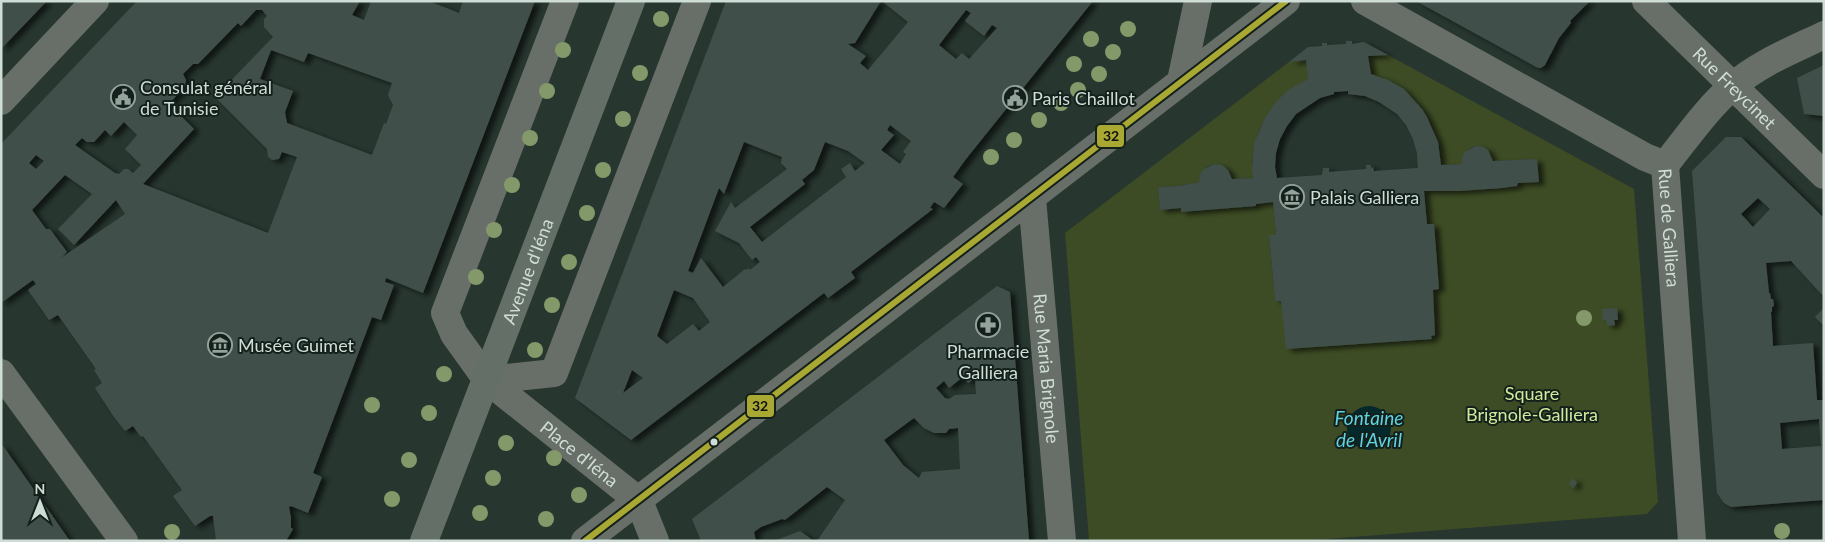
<svg xmlns="http://www.w3.org/2000/svg" width="1825" height="542" font-family="Lato,sans-serif">
	<style>
		.green { fill: #3d4c24 }
		.water { fill: #04292d }
		.building { fill: #41504a; fill-rule: evenodd; filter: url(#shadow) }
		.lines { fill: none; stroke-linecap: round; stroke-linejoin: round }
		.minor { stroke: #686f69; stroke-width: 28 }
		.major { stroke: #647067; stroke-width: 28 }
		.bus-1-casing { stroke: #14201b; stroke-width: 10 }
		.bus-1 { stroke: #a8a833; stroke-width: 6 }
		.tree { fill: #84996a }
		.bus-dot { fill: #ceded6; stroke: #14201b; stroke-width: 2 }
		.labels { text-anchor: middle; dominant-baseline: central; stroke-width: 4; stroke-linejoin: round; paint-order: stroke }
		.poi-label { font-size: 18px; fill: #ceded6; stroke: #14201b; text-anchor: start }
		.street-label { font-size: 18px; fill: #ceded6; stroke: #14201b }
		.park-label { font-size: 18px; fill: #d0ea9b; stroke: #14201b }
		.water-label { font-size: 19px; font-style: italic; fill: #5fd3e1; stroke: #14201b }
		.line-badge { stroke: #14201b; stroke-width: 2 }
		.pale-badge-label { font-size: 14px; text-anchor: middle; font-weight: bold; fill: #111 }
	</style>
	<defs>
		<filter id="shadow"><feDropShadow dx="5.5" dy="3" stdDeviation="2.5" flood-color="#0009"/></filter>
	</defs>
	<rect width="100%" height="100%" fill="#27362f"/>
	<path class="green" d="M1388,55L1634,189L1658,502L1647,514L1301,541H1089L1065,233L1289,62L1306,60L1308,79C1270,99 1248,134 1253,178L1232,179C1226,158 1201,160 1199,182L1179,186L1158,187L1160,210L1181,208L1182,212L1255,206L1256,204L1273,202L1276,235L1269,236L1275,301H1281L1432,339L1431,336L1435,335L1433,290L1439,289L1427,224L1424,191C1455,190 1486,189 1517,186L1518,183L1539,181L1537,159L1493,161C1488,140 1463,142 1462,164L1441,165C1438,120 1414,87 1371,74L1368,56Z"/>
	<circle class="water" cx="1369" cy="428" r="22"/>
	<g class="building">
		<polygon points="1,1 47,1 1,49"/>
		<path d="M137,1H360L352,15L364,20L371,1H429L459,13L463,1H535L423,293L386,278L385,282L394,285L381,320L372,317L313,473L322,477L308,513L291,506L289,507L291,518V528L293,529L286,541H216L213,516H210L195,526L173,496L182,490L143,436L141,437L133,426L125,431L114,417L95,388L102,383L94,370L96,369L58,315L49,320L28,290L36,284L33,280L1,303V144ZM256,10H262L267,16L264,19V27L273,37L215,97L267,149L268,157L272,160L279,159L282,152L297,157L268,233L143,184L194,129L169,104L185,86L186,80L183,74L193,64H198L238,23L241,26ZM271,50L304,62L308,53L392,83L388,95L393,105L386,124L384,123L372,155L287,123L285,112L293,91L260,79ZM124,122L137,135L125,149L141,165L133,173L128,169H124L119,174L115,173L75,145L82,138L87,142H94L105,130L111,136ZM36,155L44,161L36,169L29,163ZM65,175L92,194L58,229L74,245L116,200L125,214L61,258L67,252L50,229H46L32,210Z"/>
		<path d="M726,1H881L855,43L848,44L866,56L860,63L868,70L908,22L882,1H1093L966,159L953,177L963,184L944,208L934,202L930,208L933,209L851,272L855,278L828,298L824,293L631,440L575,398ZM966,10L971,13L965,21L984,36L992,25L997,28L969,59L962,53L956,59L939,45ZM890,125L911,141L903,152L906,154L900,164L881,150L894,135L887,130ZM744,142L782,157L781,163L787,169L735,208L731,202L715,231L739,243L752,260L756,257L760,262L750,270L749,268L746,270L745,269L723,287L701,258L693,273L688,271L719,188L724,194ZM825,142L848,151L865,163L855,171L850,163L841,169L846,177L762,242L750,227L805,184L802,180L814,170ZM674,290L693,298L710,322L699,331L693,324L667,344L657,336ZM632,370L643,378L623,393Z"/>
		<polygon points="1416,1 1590,1 1570,21 1571,23 1559,38 1545,65 1541,68 1538,68"/>
		<path d="M1346,41H1352V44L1364,42L1388,55L1368,56L1371,74L1388,80L1404,89L1422,109L1427,117L1438,142L1441,165L1462,164V157L1466,151L1476,146L1483,147L1488,150L1493,161L1537,159L1539,182L1518,183L1517,186L1502,188L1459,191H1424L1427,224H1434L1439,289L1433,290L1435,335L1431,336L1432,339L1286,349L1281,301H1275L1269,235H1276L1273,202L1256,204V206L1181,212V208L1160,210L1158,187L1179,186L1199,182L1200,174L1204,169L1214,164L1222,165L1228,170L1232,179L1253,178L1252,169L1254,143L1265,118L1275,103L1288,90L1308,79L1306,60L1289,62L1308,47L1322,46V43H1327V45L1346,44ZM1348,91V94L1365,96L1379,102L1397,114L1406,125L1413,139L1417,153L1418,168L1374,171L1373,167L1371,168V165H1366V169L1329,172V168H1323L1322,175L1277,178L1275,167L1276,153L1280,139L1287,126L1296,114L1320,98L1334,94V92Z"/>
		<polygon points="1824,65 1824,116 1804,114 1797,78"/>
		<path d="M1726,137H1741L1824,218V297L1791,261L1766,263L1769,293H1770L1771,299H1773L1774,306L1772,307V312H1771L1773,346L1813,343L1817,400H1824V500L1731,507L1724,503L1717,493L1692,171ZM1758,198L1770,209L1753,227L1741,214ZM1819,419L1821,446L1782,449L1780,423Z"/>
		<path d="M997,286L1010,292L1029,541H817L845,500L827,487L785,520L782,519L761,527L754,532L756,541H701L692,519ZM963,377L968,383L975,378L976,394L955,395L949,399L945,398L936,388L944,381L949,388ZM914,418L924,428L934,433H946L949,429L958,428L960,469L922,472L919,478L903,465L884,440Z"/>
		<polygon points="1617,308 1618,320 1614,320 1615,325 1607,326 1606,320 1603,320 1602,309"/>
		<polygon points="1824,308 1824,326 1815,317"/>
		<polygon points="1,443 49,511 70,541 1,541"/>
		<polygon points="1573,478 1577,483 1573,488 1569,484"/>
		<polygon points="800,531 814,541 774,541"/>
	</g>
	<g class="lines">
		<g class="minor">
			<path id="s1" d="M565,1L445,313L454,334L487,380L639,501L655,541"/>
			<path id="s2" d="M1365,1L1645,157L1665,165L1692,541"/>
			<path id="s3" d="M1646,1L1824,175"/>
			<polyline points="1181,81 1198,1"/>
			<polyline points="1,101 95,1"/>
			<path d="M1665,165C1686,139 1707,108 1733,86C1759,63 1793,50 1824,35"/>
			<path id="s4" d="M1032,198L1062,541"/>
			<polyline points="1,373 124,541"/>
			<polyline points="487,380 554,373 697,1"/>
			<polyline points="585,541 1286,1"/>
		</g>
		<path class="major" id="s5" d="M424,541L631,1"/>
		<defs>
			<polyline id="bus-1" points="585,541 1286,1"/>
		</defs>
		<use href="#bus-1" class="bus-1-casing"/>
		<use href="#bus-1" class="bus-1"/>
	</g>
	<g class="tree">
		<circle cx="661" cy="19" r="8"/>
		<circle cx="1128" cy="29" r="8"/>
		<circle cx="1091" cy="39" r="8"/>
		<circle cx="563" cy="50" r="8"/>
		<circle cx="1113" cy="52" r="8"/>
		<circle cx="1074" cy="64" r="8"/>
		<circle cx="640" cy="73" r="8"/>
		<circle cx="1099" cy="74" r="8"/>
		<circle cx="1078" cy="90" r="8"/>
		<circle cx="547" cy="91" r="8"/>
		<circle cx="1061" cy="103" r="8"/>
		<circle cx="623" cy="119" r="8"/>
		<circle cx="1039" cy="120" r="8"/>
		<circle cx="530" cy="138" r="8"/>
		<circle cx="1014" cy="140" r="8"/>
		<circle cx="991" cy="157" r="8"/>
		<circle cx="603" cy="170" r="8"/>
		<circle cx="512" cy="185" r="8"/>
		<circle cx="587" cy="213" r="8"/>
		<circle cx="494" cy="230" r="8"/>
		<circle cx="569" cy="262" r="8"/>
		<circle cx="476" cy="277" r="8"/>
		<circle cx="552" cy="305" r="8"/>
		<circle cx="1584" cy="318" r="8"/>
		<circle cx="535" cy="350" r="8"/>
		<circle cx="444" cy="374" r="8"/>
		<circle cx="372" cy="405" r="8"/>
		<circle cx="429" cy="413" r="8"/>
		<circle cx="506" cy="443" r="8"/>
		<circle cx="554" cy="458" r="8"/>
		<circle cx="409" cy="460" r="8"/>
		<circle cx="493" cy="478" r="8"/>
		<circle cx="579" cy="495" r="8"/>
		<circle cx="392" cy="499" r="8"/>
		<circle cx="480" cy="513" r="8"/>
		<circle cx="546" cy="519" r="8"/>
		<circle cx="1782" cy="531" r="8"/>
		<circle cx="172" cy="532" r="8"/>
	</g>
	<defs>
		<symbol id="civic-ring" viewBox="-11 -11 22 22"><circle r="9.5" fill="#14201b" stroke="#94a39c" stroke-width="1.5"/><path d="M-.6-6.5H3V-4.5H.6V-3L4-1V1h2V6H-6V1h2V-1L-.6-3ZM-1.2 2.5V6h2.4V2.5Z" fill="#94a39c"/></symbol>
		<symbol id="museum-ring" viewBox="-11 -11 22 22"><circle r="9.5" fill="#14201b" stroke="#94a39c" stroke-width="1.5"/><path d="M0-6L6-3V-2H-6V-3ZM-5-1h2V3h-2ZM-1-1h2V3h-2ZM3-1h2V3H3ZM-6 4H6V6H-6Z" fill="#94a39c"/></symbol>
		<symbol id="pharmacy-ring" viewBox="-11 -11 22 22"><circle r="9.5" fill="#14201b" stroke="#94a39c" stroke-width="1.5"/><path d="M-2-6h4v4h4v4h-4v4h-4v-4h-4v-4h4Z" fill="#94a39c"/></symbol>
	</defs>
	<g fill-rule="evenodd">
		<use href="#civic-ring" x="109" y="83" width="28" height="28"/>
		<use href="#civic-ring" x="1001" y="84" width="28" height="28"/>
		<use href="#museum-ring" x="1278" y="183" width="28" height="28"/>
		<use href="#pharmacy-ring" x="974" y="311" width="28" height="28"/>
		<use href="#museum-ring" x="206" y="331" width="28" height="28"/>
	</g>
	<circle class="bus-dot" cx="714" cy="442" r="4.5"/>
	<g class="labels">
		<g class="poi-label">
			<text x="140" y="87">Consulat général<tspan x="140" dy="21">de Tunisie</tspan></text>
			<text x="1032" y="98">Paris Chaillot</text>
			<text x="1310" y="197">Palais Galliera</text>
			<text x="238" y="345">Musée Guimet</text>
			<text x="988" y="351" text-anchor="middle">Pharmacie<tspan x="988" dy="21">Galliera</tspan></text>
		</g>
		<g class="street-label">
			<text stroke="none"><textPath href="#s3" startOffset="124">Rue Freycinet</textPath></text>
			<text stroke="none"><textPath href="#s2" startOffset="405">Rue de Galliera</textPath></text>
			<text stroke="none"><textPath href="#s5" startOffset="289">Avenue d'Iéna</textPath></text>
			<text stroke="none"><textPath href="#s4" startOffset="171">Rue Maria Brignole</textPath></text>
			<text stroke="none"><textPath href="#s1" startOffset="532">Place d'Iéna</textPath></text>
		</g>
		<g class="park-label">
			<text x="1532" y="393">Square<tspan x="1532" dy="21">Brignole-Galliera</tspan></text>
		</g>
		<g class="water-label">
			<text x="1369" y="417">Fontaine<tspan x="1369" dy="22">de l'Avril</tspan></text>
		</g>
	</g>
	<g class="line-badge">
		<rect x="1096" y="124" width="29" height="24" rx="5" fill="#a8a833"/>
		<rect x="746" y="394" width="29" height="24" rx="5" fill="#a8a833"/>
	</g>
	<g class="pale-badge-label">
		<text x="1111" y="141">32</text>
		<text x="760" y="411">32</text>
	</g>
	<rect width="1825" height="542" fill="none" stroke="#ceded6" stroke-width="5"/>
	<g transform="translate(40 502)" stroke="#14201b" stroke-width="4" paint-order="stroke">
	<path d="M0-4L9 19L0 12L-9 19Z" fill="#ceded6"/>
	<text y="-8" font-size="14" font-weight="bold" text-anchor="middle" fill="#ceded6">N</text>
	</g>
</svg>
